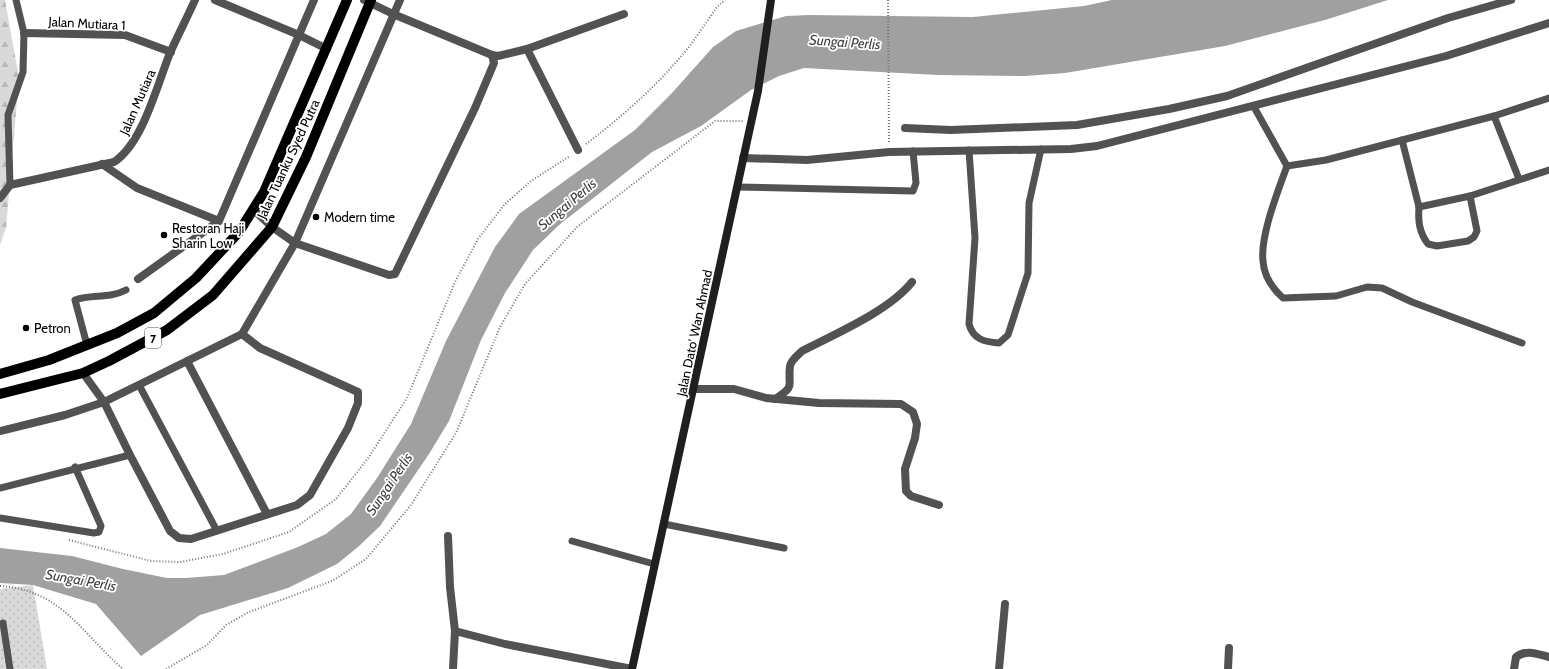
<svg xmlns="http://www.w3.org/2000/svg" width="1549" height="669" font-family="Cabin,sans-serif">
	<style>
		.forest { fill: url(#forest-firs) }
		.park { fill: url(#park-dots) }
		.water { fill: #a0a0a0 }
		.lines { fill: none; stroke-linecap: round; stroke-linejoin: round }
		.path { stroke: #747474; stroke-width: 2; stroke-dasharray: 1 2; stroke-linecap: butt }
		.service { stroke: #525252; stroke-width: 7 }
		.minor { stroke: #525252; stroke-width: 8 }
		.secondary { stroke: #1f1f1f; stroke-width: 8 }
		.primary { stroke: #000; stroke-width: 10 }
		.poi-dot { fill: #000; stroke: #fff; stroke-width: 1.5 }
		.labels { text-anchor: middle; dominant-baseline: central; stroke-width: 3.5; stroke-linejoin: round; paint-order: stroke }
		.shield { fill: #fff; stroke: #4c4c4c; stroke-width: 1 }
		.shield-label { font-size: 12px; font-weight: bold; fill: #000 }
		.street-label { font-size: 13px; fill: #000; stroke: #fff }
		.poi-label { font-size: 13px; fill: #000; stroke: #fff; text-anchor: start }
		.water-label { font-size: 14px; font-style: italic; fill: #414141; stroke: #fff }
	</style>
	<defs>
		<pattern id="forest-firs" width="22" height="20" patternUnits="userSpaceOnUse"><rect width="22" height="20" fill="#d9d9d9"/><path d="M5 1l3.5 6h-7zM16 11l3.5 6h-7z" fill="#b8b8b8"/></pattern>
		<pattern id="park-dots" width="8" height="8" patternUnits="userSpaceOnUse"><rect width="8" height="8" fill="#d9d9d9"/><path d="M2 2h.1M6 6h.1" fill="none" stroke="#b8b8b8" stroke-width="1.8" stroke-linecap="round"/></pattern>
	</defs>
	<rect width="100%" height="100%" fill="#fff"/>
	<polygon class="forest" points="0,0 5,0 19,78 6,228 0,245"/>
	<polygon class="park" points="33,585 47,669 0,669 0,589"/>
	<polygon class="water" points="1112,0 1388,0 1325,20 1225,46 1065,73 1025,76 938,75 804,68 779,76 751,90 701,126 652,152 559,225 533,250 505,293 481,340 449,421 429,454 380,526 358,547 337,564 288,588 200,615 141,656 96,604 33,585 0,583 0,548 72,556 123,569 167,578 186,578 224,575 298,547 326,534 351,514 377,478 411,424 446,341 495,247 519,214 635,130 672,93 713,47 736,31 786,16 809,15 973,17 1084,6"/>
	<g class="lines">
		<g class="path">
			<polyline points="888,0 889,143"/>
			<path d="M586,144C619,119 650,92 677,61C692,45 704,25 717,7L725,0"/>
			<polyline points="69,540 151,561 180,562 223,554 289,532 336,499 369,457 407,398 455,282 478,239 504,205 531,181 570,156"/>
			<path d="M0,586C62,590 81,633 123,669"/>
			<polyline points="166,669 207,645 226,625 249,612 332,581 366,559 411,505 456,433 500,327 525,284 577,227 715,121 743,121"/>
		</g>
		<g class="service">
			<path d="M1254,107L1287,166C1278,191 1260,236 1263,261C1264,276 1273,289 1283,298L1336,296L1367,287L1382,288L1412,302L1522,343"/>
			<polyline points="1494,116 1519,179"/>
			<polyline points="1402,140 1419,207 1470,196 1549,170"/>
			<path d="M969,150L975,238L969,324C973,339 984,342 999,343L1008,335L1028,273L1029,203L1041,149"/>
			<polyline points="1287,166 1326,160 1494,116 1549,98"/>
			<polyline points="10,185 8,115 23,72 24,33 16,0"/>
			<polyline points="737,187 913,191 916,183 913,151"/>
			<path d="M1419,207C1418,221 1419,232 1428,244L1437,246L1468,241L1474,237L1477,231L1470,196"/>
			<path d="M87,345L75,300C92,294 109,299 126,290"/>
			<polyline points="139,385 217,531"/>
			<polyline points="0,488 130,455"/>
			<polyline points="0,518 94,533 99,532 101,526 75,467"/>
			<polyline points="664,524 784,548"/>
			<polyline points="572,541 654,564"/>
			<polyline points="3,623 10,669"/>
		</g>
		<g class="minor">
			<polyline points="215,0 299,35 327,49"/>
			<polyline points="364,0 393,14 492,55 498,56 527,49 624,14"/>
			<polyline points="24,33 125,35 171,52"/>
			<polyline points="527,49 578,150"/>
			<polyline points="905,128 951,130 1077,125 1169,109 1227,96 1448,18 1511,0"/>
			<polyline points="743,158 807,160 889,152 1071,149 1097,146 1446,56 1549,23"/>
			<polyline points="102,164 137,188 219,221"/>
			<path d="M0,198L10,185L114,162C143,143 157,85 170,53C178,35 187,18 195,0"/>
			<polyline points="253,209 272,227 295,243 389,275 395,274 475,108 494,63 492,55"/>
			<polyline points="138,279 219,221 314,0"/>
			<polyline points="187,361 267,514"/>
			<polyline points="83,373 104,402 130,455 170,531 179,538 191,539 297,505 310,495 348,428 358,403 358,392 260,348 242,334"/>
			<polyline points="694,389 734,389 766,398 819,403 901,404 913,412 917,424 915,438 905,469 906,491 911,496 939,505"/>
			<path d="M775,399C797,385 787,386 790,366C791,360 798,355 802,351C835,334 889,311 912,282"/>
			<polyline points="0,431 65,415 104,402 242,334 295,243 400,0"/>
			<polyline points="448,536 450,587 455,631 505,644 632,669"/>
			<polyline points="453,669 455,631"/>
			<polyline points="999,669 1005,604"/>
			<polyline points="1228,669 1229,648"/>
			<path d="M1514,669L1516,657C1527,649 1537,654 1549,657"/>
		</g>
		<polyline class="secondary" points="632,669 758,91 771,0"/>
		<g class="primary">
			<polyline points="0,374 49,360 117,333 154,313 196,278 239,232 264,192 347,0"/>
			<polyline points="0,394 83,373 109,361 167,330 213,295 272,227 306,157 371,0"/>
		</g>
	</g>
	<g class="poi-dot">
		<circle cx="316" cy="217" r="4"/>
		<circle cx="164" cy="235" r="4"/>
		<circle cx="26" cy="328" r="4"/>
	</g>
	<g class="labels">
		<rect class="shield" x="145" y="328" width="16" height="20" rx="3"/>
		<g class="shield-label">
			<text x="153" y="338">7</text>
		</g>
		<g class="street-label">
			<text transform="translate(87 23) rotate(3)">Jalan Mutiara 1</text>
			<text transform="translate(137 102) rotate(-66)">Jalan Mutiara</text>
			<text transform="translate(288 159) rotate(-65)">Jalan Tuanku Syed Putra</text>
			<text transform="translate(694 333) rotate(-78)">Jalan Dato' Wan Ahmad</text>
		</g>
		<g class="poi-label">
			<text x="324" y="217">Modern time</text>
			<text x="172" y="228">Restoran Haji<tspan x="172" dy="15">Sharin Low</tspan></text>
			<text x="34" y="328">Petron</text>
		</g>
		<g class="water-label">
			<text transform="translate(845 42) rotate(4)">Sungai Perlis</text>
			<text transform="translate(567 204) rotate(-40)">Sungai Perlis</text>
			<text transform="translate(389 484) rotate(-56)">Sungai Perlis</text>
			<text transform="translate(81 580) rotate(10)">Sungai Perlis</text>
		</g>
	</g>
</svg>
